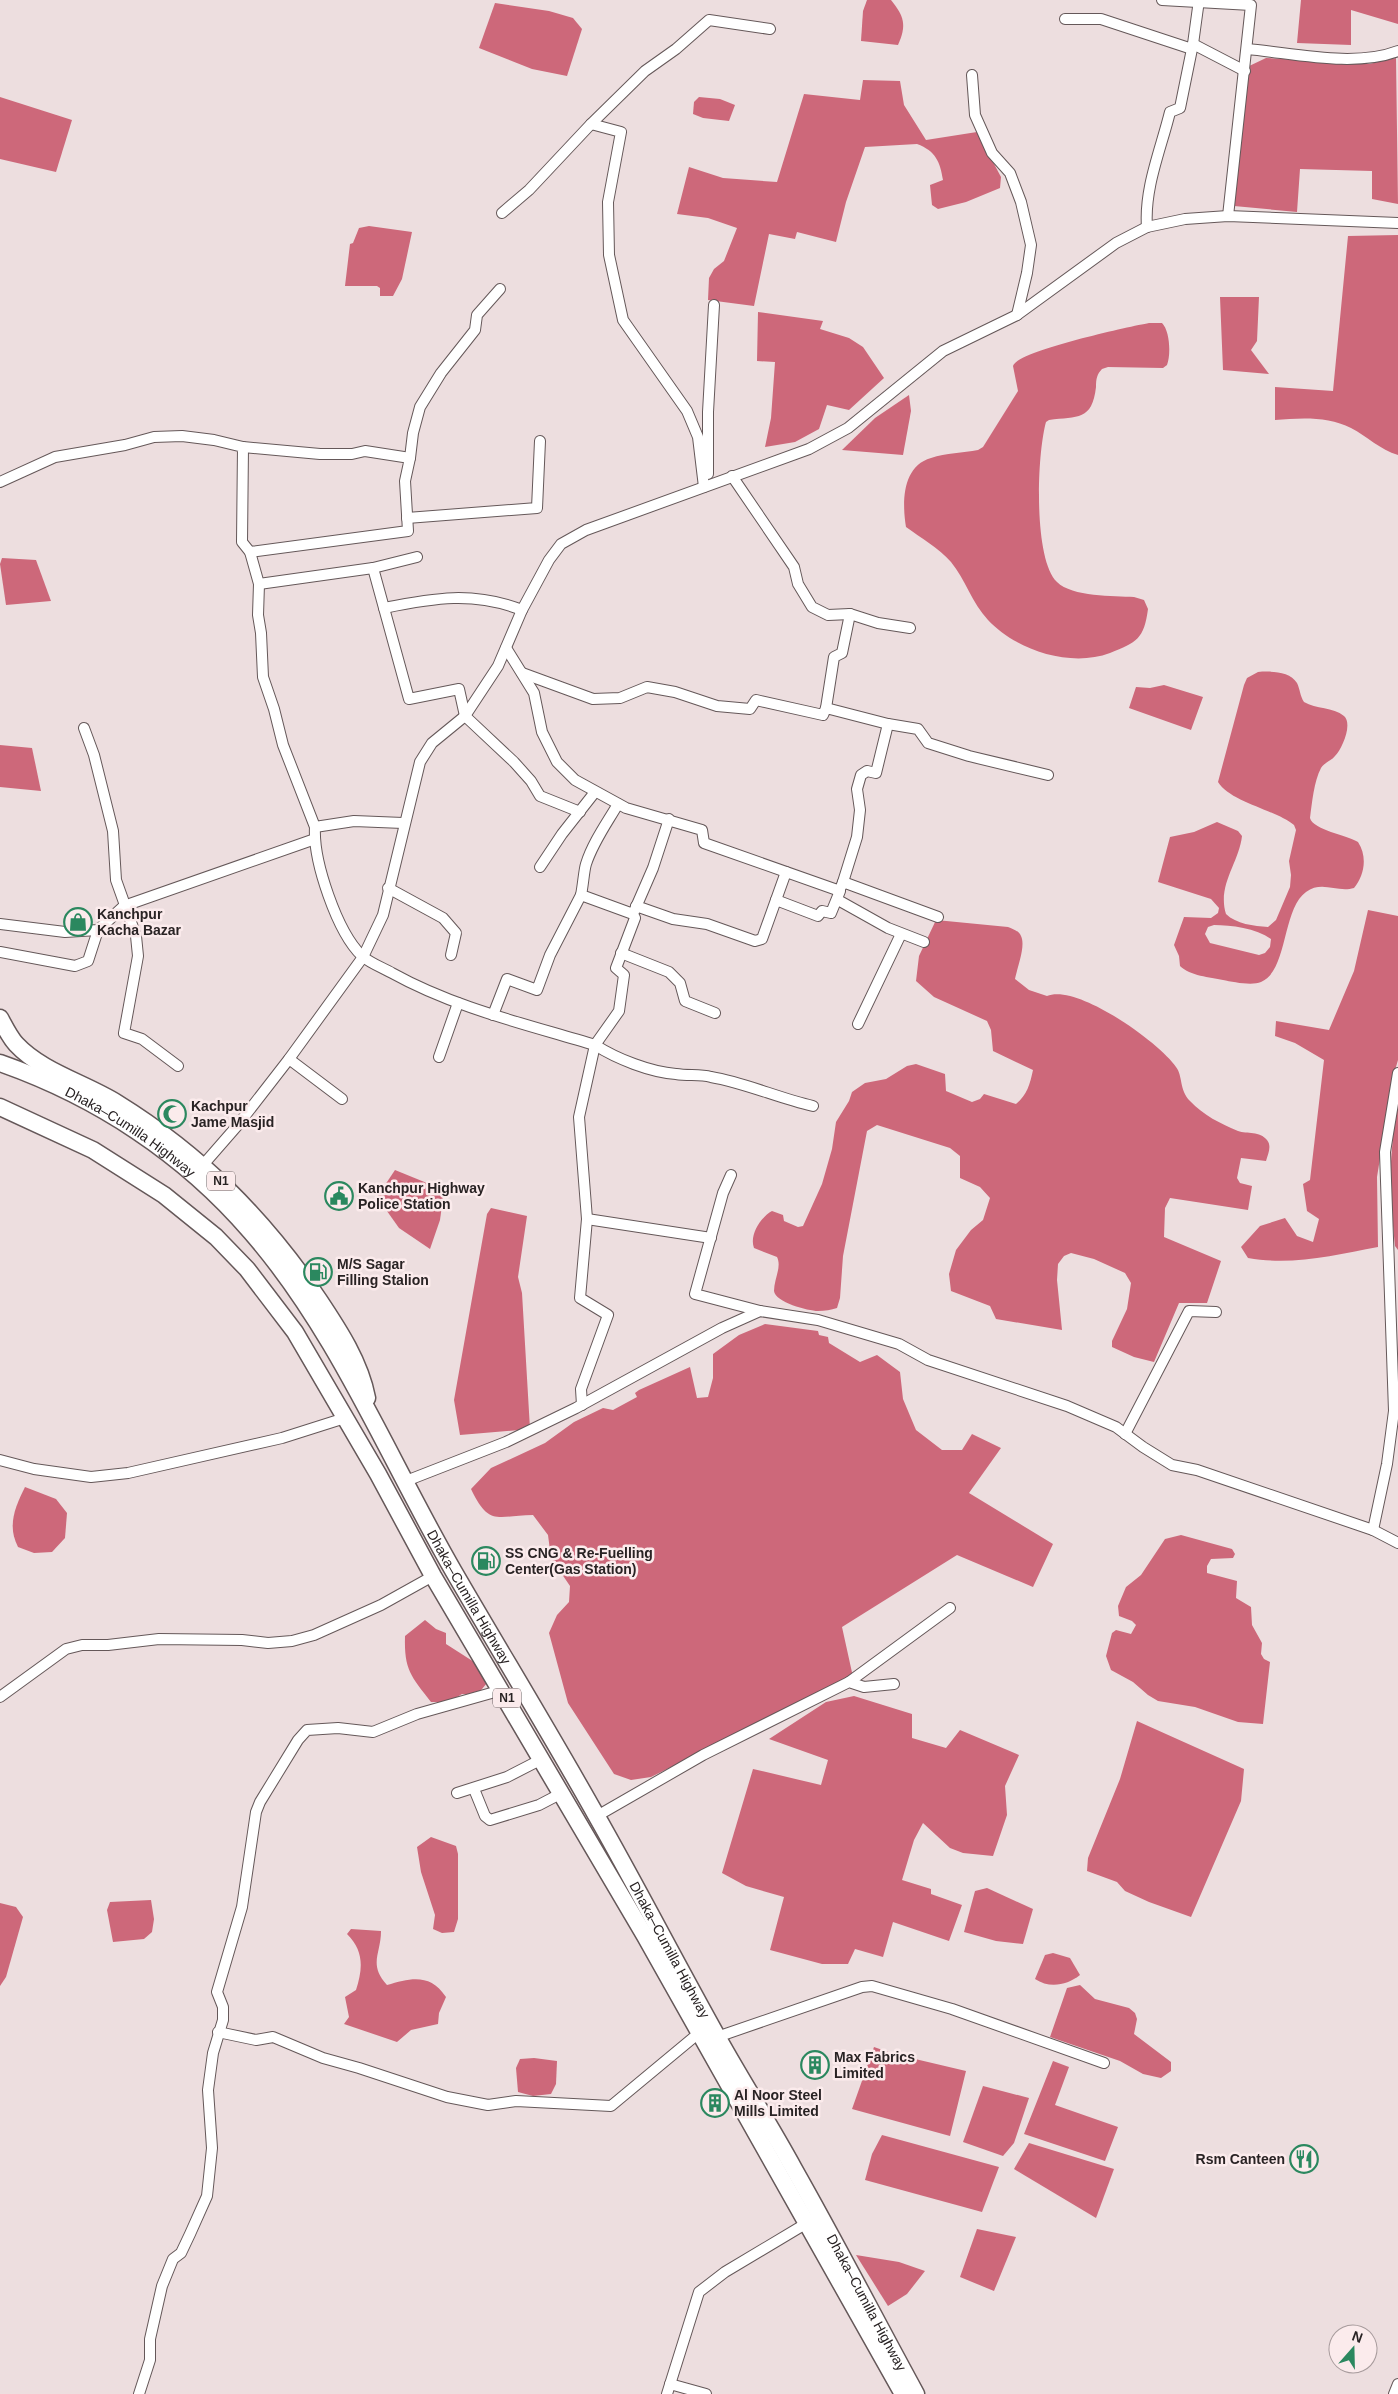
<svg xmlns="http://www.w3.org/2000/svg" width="1398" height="2394" font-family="Arial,sans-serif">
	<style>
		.water { fill: #cd687a; fill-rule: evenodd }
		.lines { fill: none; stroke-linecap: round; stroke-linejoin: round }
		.minor-casing { stroke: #655859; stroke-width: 12 }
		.trunk-casing { stroke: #655859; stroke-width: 19 }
		.minor { stroke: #fff; stroke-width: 10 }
		.trunk { stroke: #fff; stroke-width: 16 }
		.labels { text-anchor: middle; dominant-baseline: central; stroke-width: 5; stroke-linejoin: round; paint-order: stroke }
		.shield { fill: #fbebec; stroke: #685f60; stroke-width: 1 }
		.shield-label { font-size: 12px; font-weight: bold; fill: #292324 }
		.poi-label { font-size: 14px; font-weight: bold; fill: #292324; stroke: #fbebec; text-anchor: start }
		.street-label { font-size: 14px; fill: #292324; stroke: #fbebec }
	</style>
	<rect width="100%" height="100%" fill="#eddedf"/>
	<g class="water">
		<path d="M867,0H891C904,16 907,25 898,45L861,41L863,11Z"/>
		<polygon points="1301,0 1398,0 1398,24 1351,10 1351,45 1297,43"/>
		<polygon points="495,3 549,11 573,18 582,29 567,76 532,69 479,48"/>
		<polygon points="1266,58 1369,64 1396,58 1398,204 1372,199 1372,171 1300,169 1297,212 1234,206 1245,68"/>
		<path d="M863,80L900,81L904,105L926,140L977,132L1001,177L1000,188L966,202L938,209L932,205L930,185L943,180C940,162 936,151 917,144L865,147L846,202L836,242L797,232L795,239L769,234L754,306L708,300L709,278L714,269L724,261L737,228L708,218L677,214L689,167L723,178L777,182L804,94L860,100Z"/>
		<polygon points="0,97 72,120 56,172 0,159"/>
		<polygon points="699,97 720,99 735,105 729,121 703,118 693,114 694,102"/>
		<polygon points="369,226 412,232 402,279 393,296 380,296 380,288 377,286 345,286 350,244 353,243 359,228"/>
		<path d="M1398,235V455C1380,450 1367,436 1351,428C1328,416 1300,418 1275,420V387L1333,391L1348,236Z"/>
		<polygon points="1220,297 1259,297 1257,341 1251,350 1269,374 1223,370"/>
		<polygon points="758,312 823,321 820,329 849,338 863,347 884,378 849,410 827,405 819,429 795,442 765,447 771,418 775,362 757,361"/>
		<path d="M1149,323H1162C1170,331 1171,355 1167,365L1163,368L1108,367L1102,369C1097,374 1096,379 1096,387C1092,421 1078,416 1049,420L1046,422C1037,454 1033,559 1057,582C1072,597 1114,596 1134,597L1144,600L1148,609C1144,639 1137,642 1110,653C1070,668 1016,650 988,620C972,603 965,579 951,562C939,548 921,538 906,527C902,503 902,466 931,458C946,453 963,453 978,450L983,447L1018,391L1013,366C1017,351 1128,327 1149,323Z"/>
		<polygon points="909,395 911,411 903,455 842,450 875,418"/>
		<polygon points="2,558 36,560 51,601 6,605 0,564"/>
		<path d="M1258,672C1270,671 1290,671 1297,683C1300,689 1300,696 1304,702C1316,709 1333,707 1344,716C1353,724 1342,749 1335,756C1331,761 1325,762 1321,768C1314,781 1312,803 1310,818C1313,830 1347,835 1358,842C1368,857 1364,876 1354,888C1337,893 1322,880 1306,892C1282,909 1288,971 1261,982C1252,986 1233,982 1223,980C1210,977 1190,976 1180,966L1179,956L1174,945L1184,917L1211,918L1218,913L1219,908L1211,899L1158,882L1170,837L1194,832L1217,822L1238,831L1242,836C1239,863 1217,885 1226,914C1236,924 1254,926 1268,927L1276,920L1290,887L1291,875L1289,861L1296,830L1294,825C1276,810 1230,802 1218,782L1244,685L1247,678ZM1214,925C1231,925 1256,928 1271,939L1270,947L1265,953L1259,955L1210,943L1205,934L1208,927Z"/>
		<polygon points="1164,685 1203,697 1191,730 1129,708 1136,687 1150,688"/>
		<polygon points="0,745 32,748 41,791 0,787"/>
		<path d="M1368,910L1398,916V1060L1393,1077L1377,1177L1378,1247C1335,1255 1292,1266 1248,1258L1241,1247L1260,1226L1285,1218L1297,1236L1313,1242L1319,1219L1307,1211L1303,1184L1310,1180L1324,1060L1295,1043L1275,1036L1276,1021L1329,1030L1354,971Z"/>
		<path d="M936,920L1008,927C1013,929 1019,931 1021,936C1026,946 1017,968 1015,979L1029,990L1047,996C1077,983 1160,1043 1176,1067C1183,1076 1179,1090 1190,1101C1203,1115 1221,1124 1238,1131C1247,1134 1260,1131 1267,1140C1272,1146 1268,1154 1266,1161L1241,1158L1237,1178L1240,1183L1252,1186L1248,1210L1170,1198L1165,1208L1164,1237L1221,1261L1207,1303H1179L1154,1362L1134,1357L1112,1347V1341L1127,1309L1131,1283L1125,1273L1094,1259L1071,1253L1064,1256L1058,1264L1057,1280L1062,1330L996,1319L990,1306L951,1291L949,1274L956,1250L971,1230L983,1220L990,1198L980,1187L960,1178V1156L950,1148L877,1125L867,1131L843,1256L840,1298L837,1308C831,1310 825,1311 818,1311C808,1311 775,1302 774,1291C774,1279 782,1267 777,1257L754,1248C749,1235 761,1217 772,1211L783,1215L784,1221L798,1227L803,1226L822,1184L832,1149L836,1122L849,1101L852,1092L865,1083L886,1079L907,1066L916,1064L945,1074L946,1091L972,1102L980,1099L984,1094L1016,1104C1027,1095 1030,1084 1033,1070L993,1051L991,1030L987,1021L934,997L916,981L919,956Z"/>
		<polygon points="1398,1103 1398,1250 1395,1246 1389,1186 1394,1124"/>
		<polygon points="395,1170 444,1190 440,1220 430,1249 399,1228 377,1197"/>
		<polygon points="491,1208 527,1216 518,1277 522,1293 530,1429 460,1435 454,1400 487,1214"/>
		<path d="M765,1324L818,1331L819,1335L828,1337L829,1343L860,1362L877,1355L900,1372L903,1399L916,1430L942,1450H962L972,1434L1001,1448L969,1493L1053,1544L1033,1587L957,1555L842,1627L853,1677L651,1777L631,1780L614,1774L568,1703L549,1633L557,1615L569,1602L570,1586L551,1558L548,1535L533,1515C495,1516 489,1526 471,1489L491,1468L545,1443L574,1422L603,1408L613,1410L637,1397L635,1393L639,1390L690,1367L697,1398L708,1397L713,1378V1354L739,1335Z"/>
		<path d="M25,1487L56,1499L67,1513L65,1538L52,1552L34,1553L18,1547C7,1526 15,1507 25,1487Z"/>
		<polygon points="1181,1535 1232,1549 1235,1554 1233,1558 1211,1559 1207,1566 1207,1573 1237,1581 1236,1598 1251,1607 1252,1625 1262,1643 1261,1654 1264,1659 1270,1662 1263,1724 1238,1722 1195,1707 1158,1701 1148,1695 1133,1682 1111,1670 1106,1656 1112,1633 1116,1630 1131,1634 1136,1625 1132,1621 1119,1616 1118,1606 1126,1587 1141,1575 1165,1539"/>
		<path d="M425,1620L436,1629L446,1633V1644L485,1669L487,1683L477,1695L462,1694L449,1702H431C411,1676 404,1670 405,1636Z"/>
		<polygon points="854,1696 912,1714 912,1738 946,1748 960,1730 1019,1755 1005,1786 1007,1815 993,1856 963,1853 950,1848 923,1823 914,1840 902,1880 931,1889 931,1894 962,1905 949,1941 893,1922 883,1957 855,1949 848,1964 822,1964 770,1950 784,1897 746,1886 722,1873 753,1769 821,1785 828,1760 769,1739 826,1702"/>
		<polygon points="1137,1721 1244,1769 1241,1801 1191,1917 1149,1902 1125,1891 1117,1882 1087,1871 1088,1858 1120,1779"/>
		<polygon points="431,1837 456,1846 458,1854 458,1919 454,1932 442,1933 433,1929 435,1915 421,1872 417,1847"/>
		<polygon points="987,1888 1033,1909 1023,1944 996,1941 964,1932 975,1891"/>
		<polygon points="151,1900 154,1919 152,1932 144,1939 113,1942 107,1910 110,1902"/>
		<polygon points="0,1903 16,1907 23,1917 6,1977 0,1986"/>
		<path d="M351,1929L381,1931C381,1954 368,1964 387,1985C411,1978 430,1973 446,1997L439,2013L438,2024L411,2030L397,2042L344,2024L349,2017L345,1997L356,1990C363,1968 364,1951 347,1934Z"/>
		<path d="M1053,1953L1070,1958L1080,1975C1067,1985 1050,1989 1035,1979L1045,1955Z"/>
		<polygon points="1080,1985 1095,1999 1129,2008 1135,2013 1137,2019 1134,2034 1171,2062 1171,2071 1161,2078 1143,2074 1120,2061 1050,2037 1067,1988"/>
		<polygon points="874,2047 894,2054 966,2071 950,2136 852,2109"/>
		<polygon points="534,2058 557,2061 556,2084 551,2094 533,2096 518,2092 516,2068 520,2059"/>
		<polygon points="1053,2061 1069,2067 1055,2105 1118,2127 1105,2161 1024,2134"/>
		<polygon points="983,2086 1029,2098 1014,2143 1003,2156 963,2142"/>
		<polygon points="882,2135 999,2167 982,2212 865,2180 872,2154"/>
		<polygon points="1029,2143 1114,2169 1096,2218 1014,2169"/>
		<polygon points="977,2229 1016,2237 994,2291 960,2277"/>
		<polygon points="856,2255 899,2262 925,2271 907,2294 888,2306"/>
	</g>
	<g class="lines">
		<defs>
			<g id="minor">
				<polyline points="1162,0 1251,5 1228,216"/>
				<polyline points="1065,19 1101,19 1192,49"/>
				<polyline points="1193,44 1245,71"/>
				<path d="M1247,49C1293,53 1354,68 1398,51"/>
				<polyline points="972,75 975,115 992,153 1010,173 1021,202 1031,245 1027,273 1017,315"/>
				<polyline points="591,124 621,132 608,202 609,255 623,320 687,411 698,437 704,487"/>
				<polyline points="502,213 529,190 591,124 645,71 676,49 709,20 770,29"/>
				<path d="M1147,227C1144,188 1161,149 1170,112L1180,108L1193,44L1199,0"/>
				<polyline points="243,447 320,454 352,454 365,451 410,458 405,481 408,531 250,552"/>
				<polyline points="410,458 413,433 420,407 441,373 475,330 477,315 500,289"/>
				<polyline points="708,474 708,412 714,305"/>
				<polyline points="732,476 794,567 798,584 812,607 828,615 850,614 878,623 910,628"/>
				<path d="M0,482L55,457L125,445L154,437L182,436L214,440L243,447L242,542L250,552L259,584L258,615L261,633L263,677L274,709L283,745L315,827C313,861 337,932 362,956C370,963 383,968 392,973C455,1008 526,1024 595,1045C617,1059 650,1072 676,1074C688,1076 700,1074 711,1077C746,1083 778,1098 813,1106"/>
				<polyline points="407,518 537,508 540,441"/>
				<polyline points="373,568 409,699 459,689 465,716 514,762 531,781 540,796 580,812"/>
				<polyline points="259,584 373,568 417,557"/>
				<path d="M384,608C434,598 473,591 522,610"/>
				<polyline points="506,648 534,693 542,732 557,762 575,780 626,808 702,830 704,843 840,891 831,913 822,911 818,916 776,900"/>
				<polyline points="522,673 593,699 620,698 647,687 675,692 717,706 750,709 756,700 823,715 826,708 888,724 918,729 928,743 969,756 1048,775"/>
				<polyline points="826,708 834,657 842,653 850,614"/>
				<polyline points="84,728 94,755 113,831 116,880 136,936 138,956 124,1033 142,1039 178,1066"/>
				<path d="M618,804C607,823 593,842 586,864C584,870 583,886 581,895L633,914"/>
				<polyline points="315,827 354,821 403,823"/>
				<polyline points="540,867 562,834 595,792"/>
				<polyline points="843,882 857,837 860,810 857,789 861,775 867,771 876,773 888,724"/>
				<polyline points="841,887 843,882 938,917"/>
				<polyline points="388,888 443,918 456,933 451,955"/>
				<polyline points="838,900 888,928 924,942"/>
				<polyline points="636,906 673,919 707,924 755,941 762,939 786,872"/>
				<polyline points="0,924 65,932 98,930 124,906 315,839"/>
				<polyline points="0,952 75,966 88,961 98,930"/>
				<polyline points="621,953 669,972 680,983 685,1001 715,1013"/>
				<polyline points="493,1015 507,979 537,990 550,955 581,895"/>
				<polyline points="858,1024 901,934"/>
				<polyline points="439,1057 458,1003"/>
				<polyline points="289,1059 342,1099"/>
				<polyline points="203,1165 237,1126 289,1059 363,957 383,915 420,762 432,743 465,716 498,666 522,610 549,560 561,544 586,530 809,449 848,428 943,351 1017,315 1116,243 1147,227 1185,219 1228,216 1398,223"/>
				<polyline points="731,1175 723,1193 695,1294 760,1311"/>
				<polyline points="587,1219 711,1238"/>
				<polyline points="582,1405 581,1389 608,1315 580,1298 587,1219 579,1117 595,1045 619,1011 624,975 616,968 635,918 633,914 653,868 669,819"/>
				<polyline points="1125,1434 1189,1311 1216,1312"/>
				<polyline points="0,1460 34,1469 91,1477 128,1473 282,1438 345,1418"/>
				<polyline points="406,1481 506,1442 576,1408 722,1328 760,1311 818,1320 899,1344 928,1360 1067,1406 1116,1427 1143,1447 1172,1465 1197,1470 1373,1530 1387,1464 1394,1411 1385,1152 1398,1073"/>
				<polyline points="1373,1530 1398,1543"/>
				<polyline points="849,1682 950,1608"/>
				<polyline points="0,1697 66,1649 82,1645 108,1645 159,1639 242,1640 268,1643 292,1641 314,1635 381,1605 433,1576"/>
				<polyline points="474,1789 485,1816 490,1820 539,1805 562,1793"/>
				<polyline points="457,1793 507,1777 542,1759"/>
				<polyline points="597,1816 703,1755 849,1682 864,1687 894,1684"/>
				<polyline points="218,2032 256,2040 273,2037 323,2058 359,2068 447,2097 488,2105 516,2101 611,2106 699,2033"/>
				<polyline points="717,2037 862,1987 872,1986 952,2009 1104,2063"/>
				<polyline points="670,2384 706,2394"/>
				<polyline points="139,2394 150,2360 150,2339 162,2286 173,2259 181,2253 190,2234 207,2196 212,2148 208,2090 213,2053 223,2020 223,2007 217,1992 242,1907 256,1812 260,1802 298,1740 307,1730 338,1728 373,1732 417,1714 502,1690"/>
				<polyline points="667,2394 699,2292 725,2272 807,2223"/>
				<polyline points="1394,2394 1398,2384"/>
			</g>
			<g id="trunk">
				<path d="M0,1018C5,1027 9,1036 16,1044C42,1072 85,1083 117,1103C201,1155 264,1219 319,1300C339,1330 360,1362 367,1398"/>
				<path id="s1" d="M0,1063C97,1097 184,1154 251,1232C338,1332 388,1458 454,1572C501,1653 550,1733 596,1815C638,1889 677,1965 719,2040C743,2083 770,2125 794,2169C836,2243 875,2319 916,2394"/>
				<polyline points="0,1107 93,1150 164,1195 216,1237 247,1269 295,1332 378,1474 433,1576 645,1936 903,2394"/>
			</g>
		</defs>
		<use href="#minor" class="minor-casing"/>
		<use href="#trunk" class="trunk-casing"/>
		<use href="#minor" class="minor"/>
		<use href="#trunk" class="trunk"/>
	</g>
	<defs>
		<symbol id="shop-ring" viewBox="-11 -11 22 22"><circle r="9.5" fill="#fbebec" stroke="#2b885f" stroke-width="1.5"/><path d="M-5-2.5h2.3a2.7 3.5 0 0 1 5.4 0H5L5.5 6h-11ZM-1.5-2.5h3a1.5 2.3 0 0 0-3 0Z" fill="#2b885f"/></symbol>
		<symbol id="mosque-ring" viewBox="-11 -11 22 22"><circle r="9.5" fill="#fbebec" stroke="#2b885f" stroke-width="1.5"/><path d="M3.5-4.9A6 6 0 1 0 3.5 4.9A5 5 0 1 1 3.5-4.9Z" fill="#2b885f"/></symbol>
		<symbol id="civic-ring" viewBox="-11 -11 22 22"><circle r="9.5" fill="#fbebec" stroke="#2b885f" stroke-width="1.5"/><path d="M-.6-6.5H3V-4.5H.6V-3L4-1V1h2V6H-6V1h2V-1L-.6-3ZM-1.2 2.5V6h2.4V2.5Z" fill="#2b885f"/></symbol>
		<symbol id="fuel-ring" viewBox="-11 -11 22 22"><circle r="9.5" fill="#fbebec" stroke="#2b885f" stroke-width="1.5"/><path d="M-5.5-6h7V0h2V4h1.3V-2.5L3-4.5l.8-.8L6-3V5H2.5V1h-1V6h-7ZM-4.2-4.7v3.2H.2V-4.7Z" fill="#2b885f"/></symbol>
		<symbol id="building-ring" viewBox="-11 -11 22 22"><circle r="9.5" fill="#fbebec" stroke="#2b885f" stroke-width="1.5"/><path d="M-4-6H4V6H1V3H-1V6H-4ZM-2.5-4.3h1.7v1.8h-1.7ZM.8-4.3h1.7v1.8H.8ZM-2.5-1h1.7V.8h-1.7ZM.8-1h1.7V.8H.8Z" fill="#2b885f"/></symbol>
		<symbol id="restaurant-ring" viewBox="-11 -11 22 22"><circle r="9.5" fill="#fbebec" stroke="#2b885f" stroke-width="1.5"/><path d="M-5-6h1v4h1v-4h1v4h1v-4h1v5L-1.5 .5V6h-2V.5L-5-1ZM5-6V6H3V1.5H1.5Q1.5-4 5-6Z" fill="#2b885f"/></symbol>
	</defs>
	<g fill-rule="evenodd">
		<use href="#shop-ring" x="62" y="906" width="32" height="32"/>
		<use href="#mosque-ring" x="156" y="1098" width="32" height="32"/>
		<use href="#civic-ring" x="323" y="1180" width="32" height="32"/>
		<use href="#fuel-ring" x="302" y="1256" width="32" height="32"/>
		<use href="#fuel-ring" x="470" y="1545" width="32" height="32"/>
		<use href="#building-ring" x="799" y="2049" width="32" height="32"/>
		<use href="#building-ring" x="699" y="2087" width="32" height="32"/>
		<use href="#restaurant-ring" x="1288" y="2143" width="32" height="32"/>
	</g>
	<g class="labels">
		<g class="shield">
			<rect x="207" y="1171.5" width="28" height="19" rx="4"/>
			<rect x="493" y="1688.5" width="28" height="19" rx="4"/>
		</g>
		<g class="shield-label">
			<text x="221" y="1181">N1</text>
			<text x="507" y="1698">N1</text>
		</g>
		<g class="poi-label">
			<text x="97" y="914">Kanchpur<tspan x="97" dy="16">Kacha Bazar</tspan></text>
			<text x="191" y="1106">Kachpur<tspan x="191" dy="16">Jame Masjid</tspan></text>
			<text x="358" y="1188">Kanchpur Highway<tspan x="358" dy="16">Police Station</tspan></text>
			<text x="337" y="1264">M/S Sagar<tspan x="337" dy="16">Filling Stalion</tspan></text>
			<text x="505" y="1553">SS CNG &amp; Re-Fuelling<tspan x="505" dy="16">Center(Gas Station)</tspan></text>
			<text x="834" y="2057">Max Fabrics<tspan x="834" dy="16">Limited</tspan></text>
			<text x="734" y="2095">Al Noor Steel<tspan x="734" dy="16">Mills Limited</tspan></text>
			<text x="1285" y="2159" text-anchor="end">Rsm Canteen</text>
		</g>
		<g class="street-label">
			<text stroke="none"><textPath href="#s1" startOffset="148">Dhaka–Cumilla Highway</textPath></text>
			<text stroke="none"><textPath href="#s1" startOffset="732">Dhaka–Cumilla Highway</textPath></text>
			<text stroke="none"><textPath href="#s1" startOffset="1138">Dhaka–Cumilla Highway</textPath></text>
			<text stroke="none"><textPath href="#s1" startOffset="1542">Dhaka–Cumilla Highway</textPath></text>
		</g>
	</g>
	<g transform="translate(1353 2349) rotate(20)"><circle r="24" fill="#fbebec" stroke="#a79b9c"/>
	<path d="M0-4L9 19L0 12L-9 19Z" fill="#2b885f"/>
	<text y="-8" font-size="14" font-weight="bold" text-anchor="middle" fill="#292324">N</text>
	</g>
</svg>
